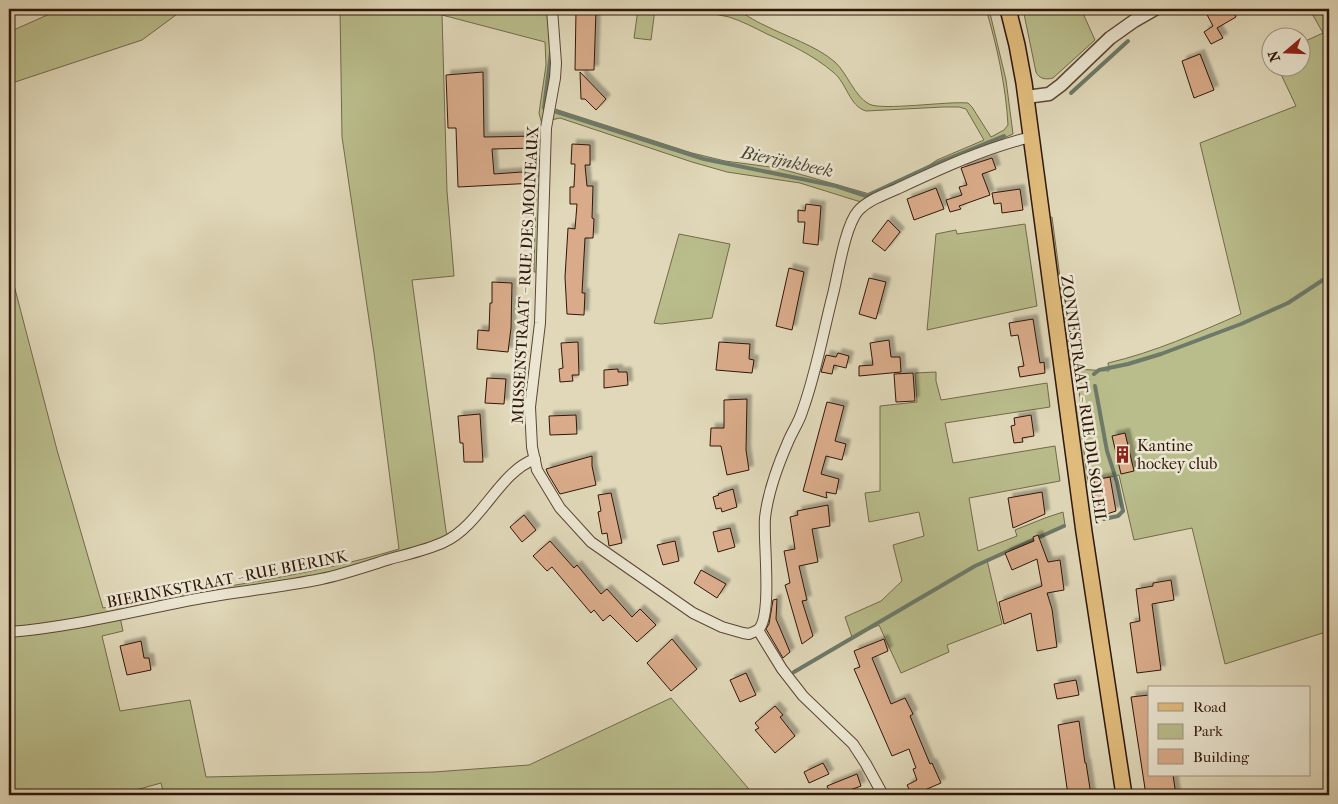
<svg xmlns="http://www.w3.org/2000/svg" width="1338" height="804" font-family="'IM FELL French Canon',serif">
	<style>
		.green { fill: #b9bc8b; stroke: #74694a }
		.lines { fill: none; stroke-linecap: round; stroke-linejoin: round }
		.stream { stroke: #6d7969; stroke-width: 4 }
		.building { fill: #d9ab8a; stroke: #301609; filter: url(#shadow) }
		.minor-casing { stroke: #5c4635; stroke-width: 12 }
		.tertiary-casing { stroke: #5c4635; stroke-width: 15 }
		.primary-casing { stroke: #301609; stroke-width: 18 }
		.minor { stroke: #ebe6d2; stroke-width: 10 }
		.tertiary { stroke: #ebe6d2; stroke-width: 12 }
		.primary { stroke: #e0bc7c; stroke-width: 15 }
		.labels { text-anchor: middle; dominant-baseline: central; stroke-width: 5; stroke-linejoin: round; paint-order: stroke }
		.street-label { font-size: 16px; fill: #301609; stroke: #ebe6d2 }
		.poi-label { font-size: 16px; fill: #301609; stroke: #ebe6d2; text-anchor: start }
		.water-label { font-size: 18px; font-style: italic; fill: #4e4839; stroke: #ebe6d2 }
	</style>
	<defs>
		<filter id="shadow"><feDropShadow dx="4.5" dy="-4.5" stdDeviation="1" flood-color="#0004"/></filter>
	</defs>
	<rect width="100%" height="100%" fill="#e0d8b9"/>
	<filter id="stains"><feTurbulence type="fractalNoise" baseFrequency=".004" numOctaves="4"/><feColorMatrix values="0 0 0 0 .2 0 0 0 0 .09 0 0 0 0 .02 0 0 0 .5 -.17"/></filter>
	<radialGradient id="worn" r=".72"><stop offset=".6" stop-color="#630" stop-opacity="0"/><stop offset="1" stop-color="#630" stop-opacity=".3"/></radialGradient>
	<g class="green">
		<polygon points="61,9 184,9 142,40 9,84 9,32"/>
		<path d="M340,9H550L553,58L543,128L539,113L546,65L545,42L442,15L447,191L454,276L412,280L446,531L448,537L339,572L120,617L123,631L102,636L120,711L190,700L206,777L434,772L529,765L671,698L754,795L763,790L766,795H164L161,783L118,795H9V266L57,450L103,608C201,589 303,578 399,549L374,353L342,137Z"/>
		<polygon points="638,9 655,9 651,40 634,38"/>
		<path d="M680,9C691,9 725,6 733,9C743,12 754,21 764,25C787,37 815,45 835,62C847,73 855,97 869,104C882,111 947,101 968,103L972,107L991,137L1004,130L1008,125C1006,87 997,46 986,9H989L1006,80L1013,134L877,193V190L922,170L937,160L984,140L966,109L959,107H943L866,111C849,106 847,83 833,72C813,55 791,45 767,34C755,28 742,21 729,17C713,13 696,12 680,9Z"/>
		<path d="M1023,9H1081L1095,40L1053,78C1046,80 1039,79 1036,72Z"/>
		<path d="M1313,9H1329V631L1225,664L1192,528L1134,540L1119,475L1091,481L1076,369L1109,371L1108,363C1155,352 1197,333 1241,314L1200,143L1296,106L1278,68H1300L1301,43L1323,33L1310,10Z"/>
		<polygon points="552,108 692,153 725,161 778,168 873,195 864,203 800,183 727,172 692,162 560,118 551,120"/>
		<polygon points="540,184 539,272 534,272 536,185"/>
		<polygon points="1052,217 1072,368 1069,368 1048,218"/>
		<polygon points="1025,224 1037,306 927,330 936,234 956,230 957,234"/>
		<polygon points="679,234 730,244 712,318 661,324 654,323"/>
		<polygon points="936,372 936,381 941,400 1047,383 1050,407 945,423 953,463 1055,446 1060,481 969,498 978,551 1017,536 1015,530 1045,518 1063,512 1065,525 987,560 1002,624 947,645 949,652 901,673 879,625 852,637 845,617 881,601 902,581 893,545 924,536 919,512 869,522 865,493 880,491 880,406 917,402 915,373"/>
		<polygon points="1078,406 1088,482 1084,483 1074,407"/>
	</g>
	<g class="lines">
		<g class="stream">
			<polyline points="1071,93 1128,41"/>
			<polyline points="544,108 551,53"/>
			<polyline points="557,112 704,159 836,186 866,196 935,164 1004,136"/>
			<polyline points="1094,374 1099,370 1128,364 1161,354 1241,324 1288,303 1329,276"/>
			<polyline points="1095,386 1107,451 1117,482 1123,511 1118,516 1104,519"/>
			<polyline points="794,672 975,566 1064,526"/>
		</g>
	</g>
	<g class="building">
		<polygon points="1204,9 1231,9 1236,17 1217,28 1223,38 1211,44 1204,32 1213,26"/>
		<polygon points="576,10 596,10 594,70 575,70"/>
		<polygon points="1200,54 1214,90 1194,98 1182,61"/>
		<polygon points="483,72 484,137 538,136 537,148 492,149 494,174 536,171 535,183 458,187 456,128 448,128 446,75"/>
		<polygon points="580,72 606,99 596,110 585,99 581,99"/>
		<polygon points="572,144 590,145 590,165 585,165 587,186 593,186 592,218 594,219 593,238 585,238 582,293 585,293 584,315 567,314 565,277 568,228 575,229 577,204 570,204 570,187 574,187 575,164 571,164"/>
		<polygon points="992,158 996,169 982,174 990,195 959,206 961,209 950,212 946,200 962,195 959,187 967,185 961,168"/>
		<polygon points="936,188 944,209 914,220 907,199"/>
		<polygon points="1020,189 1023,210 1002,213 1001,203 994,204 992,193"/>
		<polygon points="806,204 821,206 818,245 803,243 805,222 798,222 798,210 805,211"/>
		<polygon points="888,220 900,232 885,251 872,241"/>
		<polygon points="789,268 804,272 792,330 776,326"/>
		<polygon points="869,278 886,282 876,319 859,314"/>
		<polygon points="492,282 512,283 511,328 508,352 477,349 478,330 489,331 490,303 492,303"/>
		<polygon points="1033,319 1040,363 1044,362 1045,373 1020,377 1018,367 1024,366 1018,335 1011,336 1009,323"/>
		<polygon points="889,340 891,357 900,357 901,372 859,376 859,366 873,365 870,343"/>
		<polygon points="578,342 579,375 572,375 573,381 560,382 559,369 563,368 561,343"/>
		<polygon points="719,342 750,344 749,359 754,360 752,373 716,370"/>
		<polygon points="838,353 849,356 846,368 834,365 832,374 821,372 826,355 836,357"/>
		<polygon points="618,369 618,372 627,372 628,385 604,388 604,370"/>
		<polygon points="913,373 915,401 896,402 894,374"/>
		<polygon points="487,378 506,379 504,404 485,403"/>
		<polygon points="747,399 746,450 749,470 727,475 721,446 710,446 711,428 724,428 724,400"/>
		<polygon points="827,402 844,406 835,441 846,444 842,460 826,456 821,474 839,479 836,494 826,492 827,498 803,491"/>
		<polygon points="480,414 483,462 464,462 463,443 460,443 458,416"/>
		<polygon points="576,415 577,434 550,435 549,416"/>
		<polygon points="1031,415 1034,436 1022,438 1023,442 1014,443 1011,426 1015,425 1014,418"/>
		<polygon points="1125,433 1134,471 1121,474 1112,436"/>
		<polygon points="592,456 592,466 596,485 560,494 548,474 546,469"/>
		<polygon points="1110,477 1116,511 1098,517 1094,480"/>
		<polygon points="733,489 737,507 722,512 721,508 716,509 713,497 719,495 718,494"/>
		<polygon points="1042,492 1045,514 1013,528 1008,498"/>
		<polygon points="611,493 622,543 609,546 607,533 602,534 598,512 601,511 598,495"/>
		<polygon points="828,505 830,526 812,529 818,562 799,566 807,600 802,601 813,636 802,644 785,585 790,583 784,551 795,549 790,517 798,515 797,511"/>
		<polygon points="524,515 536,530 522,542 510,527"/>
		<polygon points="730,528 735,547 718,552 713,532"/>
		<polygon points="1038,535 1048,562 1060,560 1064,590 1047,593 1052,609 1057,647 1037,651 1031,613 1004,624 999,602 1042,586 1037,559 1012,570 1005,553 1034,541 1033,537"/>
		<polygon points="550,541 574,568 577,565 601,594 607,589 632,617 640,609 656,625 637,642 610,615 603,621 594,610 591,613 552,567 547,571 533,556"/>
		<polygon points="675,541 679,561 663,565 657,545"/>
		<polygon points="701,570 726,584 717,598 694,583"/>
		<polygon points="1171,580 1174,600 1152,604 1161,670 1137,673 1130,623 1140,621 1136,589 1153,586 1153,583"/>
		<polygon points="777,599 776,619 790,652 783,658 766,629 769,624 773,600"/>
		<polygon points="672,639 697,669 671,691 647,663"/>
		<polygon points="884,639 888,651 872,658 891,704 905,698 913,714 910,716 930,764 932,763 941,783 913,795 912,795 907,785 917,780 913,769 916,768 909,749 892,756 854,669 860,667 854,651"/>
		<polygon points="141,641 144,658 149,658 151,670 127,675 120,646"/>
		<polygon points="746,673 756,695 740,702 730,680"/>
		<polygon points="1076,680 1079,695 1057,699 1054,684"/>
		<polygon points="1149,695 1149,775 1173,775 1176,795 1146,795 1131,697"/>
		<polygon points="775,706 783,715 780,717 795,736 775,753 755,730 759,728 755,723"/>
		<polygon points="1079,721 1085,763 1086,763 1091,795 1068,795 1058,725"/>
		<polygon points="823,763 829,774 809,783 804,772"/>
		<polygon points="857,774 861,786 850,790 852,795 831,795 827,786"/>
	</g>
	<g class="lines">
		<defs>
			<g id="minor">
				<polyline points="552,9 556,63 555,78 546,128 540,323 530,407 532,447 537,470 560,508 591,542 693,613 722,627 743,633 749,634 758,630"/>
				<path d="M758,630C773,617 763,540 765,518C768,491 777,467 788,442C792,432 799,422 802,412C816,374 823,333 833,294C838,274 845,226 858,211C868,200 884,195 897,189C940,169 985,148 1031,137"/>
				<polyline points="758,630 782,669 803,696 853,744 866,764 883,795"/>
				<path d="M9,632C74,627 137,610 202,598C242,591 282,587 321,579C345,574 367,566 390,559C408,554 427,550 444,542C481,525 499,472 535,459"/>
			</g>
			<polyline id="tertiary" points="1026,97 1049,94 1061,85 1110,38 1134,21 1155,9"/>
			<polyline id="primary" points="1008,9 1017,45 1024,83 1084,532 1124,795"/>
		</defs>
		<use href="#minor" class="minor-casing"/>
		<use href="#tertiary" class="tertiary-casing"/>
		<use href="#primary" class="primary-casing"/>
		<use href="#minor" class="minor"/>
		<use href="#tertiary" class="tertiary"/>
		<use href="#primary" class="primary"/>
	</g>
	<defs>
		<symbol id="building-bare" viewBox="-9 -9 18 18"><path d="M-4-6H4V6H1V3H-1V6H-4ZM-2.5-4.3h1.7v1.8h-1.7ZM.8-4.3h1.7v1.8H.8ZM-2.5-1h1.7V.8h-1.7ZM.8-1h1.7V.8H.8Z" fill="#8f2418" stroke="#ebe6d2" stroke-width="2.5" paint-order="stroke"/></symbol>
	</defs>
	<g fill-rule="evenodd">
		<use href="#building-bare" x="1110" y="442" width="25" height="25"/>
	</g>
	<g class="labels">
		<g class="street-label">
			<text transform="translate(525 275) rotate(-87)">MUSSENSTRAAT - RUE DES MOINEAUX</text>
			<text transform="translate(1084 399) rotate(82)">ZONNESTRAAT - RUE DU SOLEIL</text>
			<text transform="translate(227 579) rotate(-11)">BIERINKSTRAAT - RUE BIERINK</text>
		</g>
		<g class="poi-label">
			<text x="1137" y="445">Kantine<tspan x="1137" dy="18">hockey club</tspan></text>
		</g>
		<g class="water-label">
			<text transform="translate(787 162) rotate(12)">Bierijnkbeek</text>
		</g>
	</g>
	<rect width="1338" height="804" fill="none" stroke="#e0d8b9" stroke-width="30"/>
	<rect x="10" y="10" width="1318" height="784" fill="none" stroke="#301609" stroke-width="2.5"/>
	<rect x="15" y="15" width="1308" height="774" fill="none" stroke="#301609"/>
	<rect x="1148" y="686" width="162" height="90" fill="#ebe6d2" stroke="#a09382"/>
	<rect x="1158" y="703" width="25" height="8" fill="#e0bc7c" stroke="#a09382"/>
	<text x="1193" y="712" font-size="15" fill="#301609">Road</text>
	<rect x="1158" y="724" width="25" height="15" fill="#b9bc8b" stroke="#a09382"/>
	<text x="1193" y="736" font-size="15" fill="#301609">Park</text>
	<rect x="1158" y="749" width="25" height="15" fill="#d9ab8a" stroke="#a09382"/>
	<text x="1193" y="762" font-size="15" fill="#301609">Building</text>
	<g transform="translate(1286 52) rotate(251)"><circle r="24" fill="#ebe6d2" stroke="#a09382"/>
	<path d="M0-4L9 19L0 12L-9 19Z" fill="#8f2418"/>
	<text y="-8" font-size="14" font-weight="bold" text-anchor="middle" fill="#301609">N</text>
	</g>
	<rect width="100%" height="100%" filter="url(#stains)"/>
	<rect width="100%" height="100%" fill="url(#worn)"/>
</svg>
